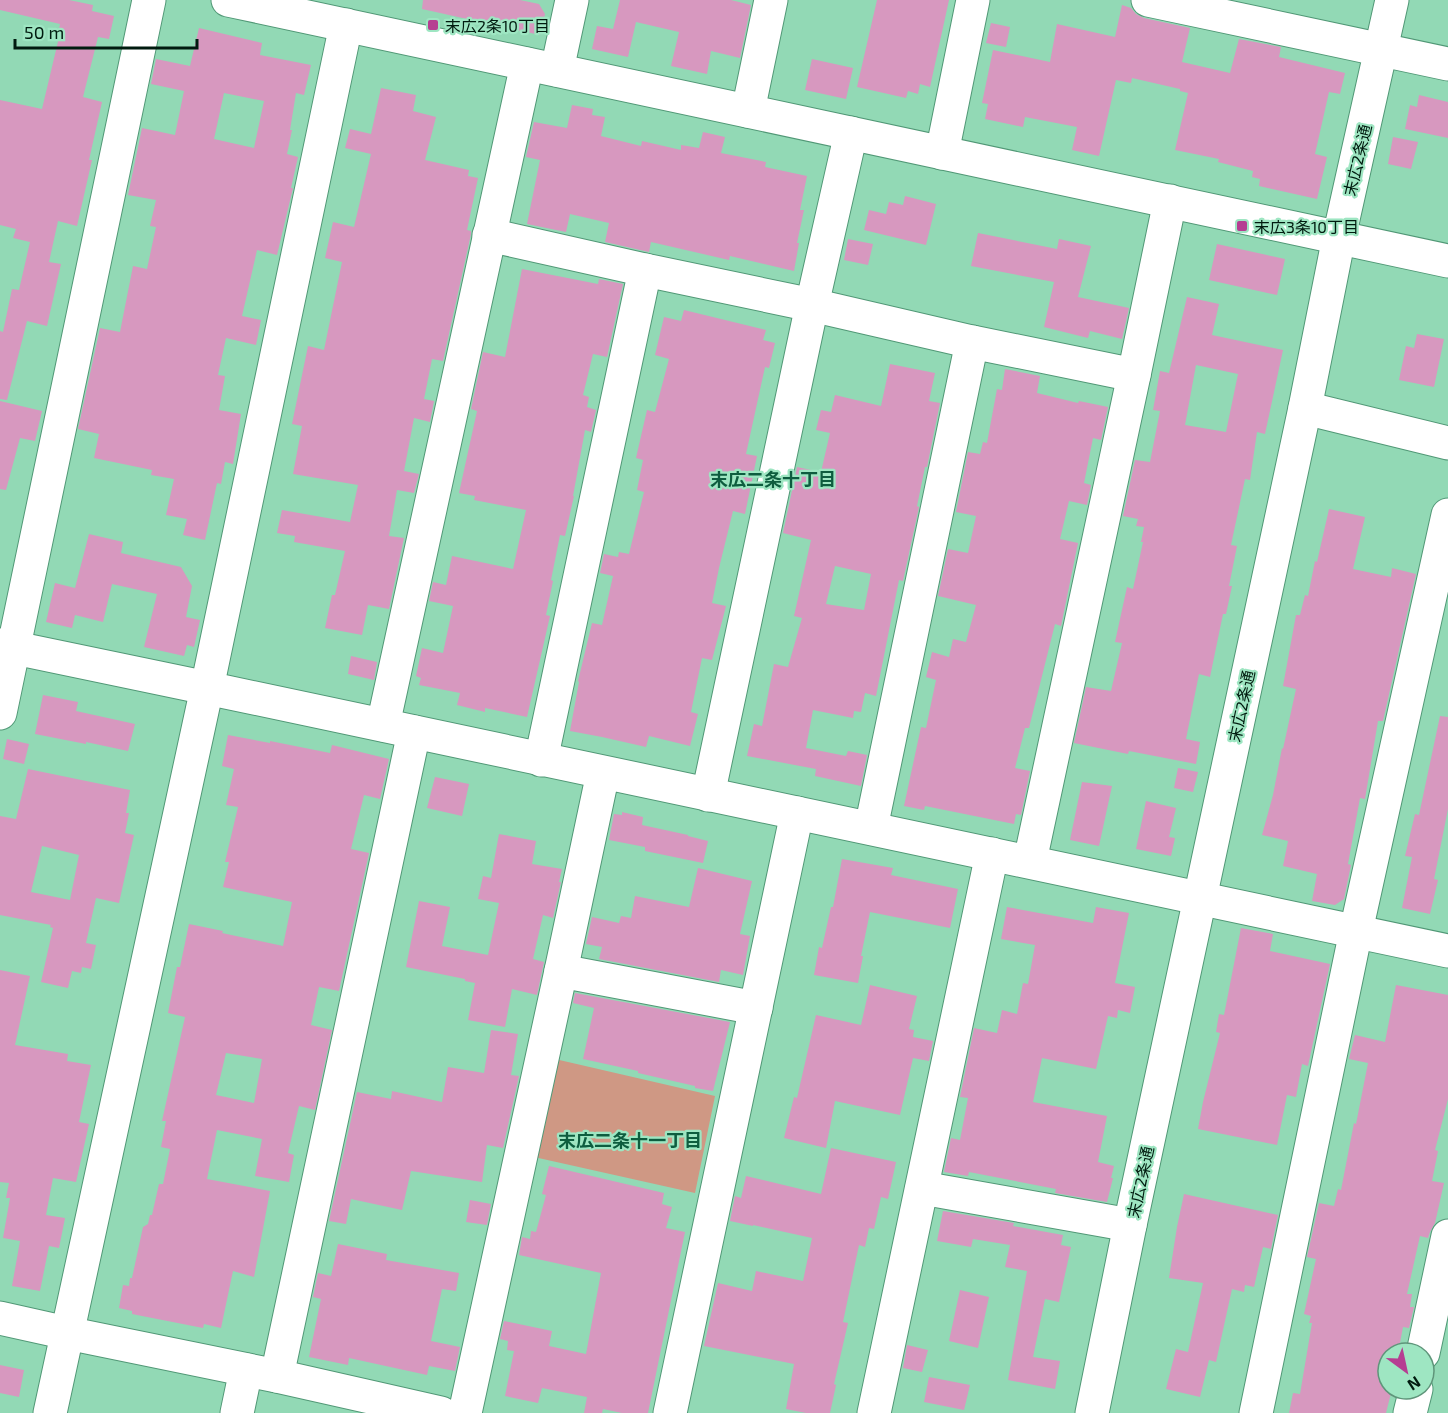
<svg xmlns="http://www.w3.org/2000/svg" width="1448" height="1413" font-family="'Exo 2','Noto Sans JP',sans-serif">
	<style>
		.green { fill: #cf9884 }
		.building { fill: #d798bf; fill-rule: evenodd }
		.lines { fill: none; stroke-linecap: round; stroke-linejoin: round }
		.minor-casing { stroke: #519876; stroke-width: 35 }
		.minor { stroke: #fff; stroke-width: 33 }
		.poi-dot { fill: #b63e92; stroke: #9ee6c2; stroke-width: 2 }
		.labels { text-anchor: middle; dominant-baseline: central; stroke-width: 4.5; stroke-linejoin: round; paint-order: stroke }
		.poi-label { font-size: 16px; fill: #001b0f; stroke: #9ee6c2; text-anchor: start }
		.street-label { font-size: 16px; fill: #001b0f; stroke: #9ee6c2 }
		.neighbourhood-label { font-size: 18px; font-weight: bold; fill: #0e5d3f; stroke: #9ee6c2 }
	</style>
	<rect width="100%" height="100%" fill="#92d9b5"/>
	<polygon class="green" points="555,1059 715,1096 695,1193 534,1157"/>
	<g class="building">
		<polygon points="0,0 69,0 93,5 92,11 114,16 109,39 98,37 83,97 102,102 89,160 92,160 77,226 58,221 49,262 61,264 47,326 27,321 7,400 0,399 0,331 3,332 12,289 19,290 30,242 13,238 16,229 0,225 0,100 42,109 61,29 59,29 60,24 0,10"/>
		<polygon points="423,0 520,0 539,4 545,14 540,35 422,9"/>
		<polygon points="620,0 731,0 751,5 740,58 711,51 707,74 671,66 679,32 636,22 628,57 592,49 597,26 613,29"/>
		<polygon points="877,0 949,0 930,87 920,84 918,94 908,91 906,98 857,87"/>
		<polygon points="1122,5 1131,8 1136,14 1144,18 1190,28 1182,62 1230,73 1239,39 1281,47 1279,57 1345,73 1340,94 1329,92 1315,154 1327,157 1317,199 1259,186 1260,179 1252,177 1253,171 1218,162 1219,159 1175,150 1188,93 1180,91 1180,89 1132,78 1131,83 1116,80 1099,156 1072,150 1077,127 1025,117 1023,127 985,119 988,104 982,103 993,50 1050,62 1057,24 1115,37"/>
		<polygon points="991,23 1010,27 1006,47 986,43"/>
		<path d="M199,28L262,43L260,55L311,65L304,95L296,93L290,130H292L287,154L298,157L291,188H293L277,255L257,250L242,316L261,320L256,345L226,338L218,375L225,376L219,410L241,414L233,464L225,462L221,484L217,483L205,540L183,535L187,519L166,515L174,479L151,475L152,470L94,458L99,434L78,429L100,328L120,332L133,266L147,269L156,227L150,226L156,200L128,195L142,128L175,135L184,91L151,84L156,59L190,66ZM224,93L264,101L254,148L214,139Z"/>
		<polygon points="812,59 853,68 846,99 805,90"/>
		<polygon points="381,88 416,95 413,111 436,117 425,160 469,170 468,176 478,178 467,230 471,231 471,234 443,361 432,359 424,399 434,401 430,422 414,418 404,471 419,474 414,493 397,490 389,536 404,538 389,609 368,605 362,635 325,628 332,595 335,595 345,551 294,542 295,536 277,533 282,510 350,522 358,485 293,474 302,426 292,424 308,346 324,350 342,262 325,258 333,222 354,227 371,154 345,148 350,129 371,134"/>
		<polygon points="1419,95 1448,102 1448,138 1405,129 1410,105 1417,107"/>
		<polygon points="572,105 593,109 592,115 605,117 601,136 641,146 642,141 681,150 681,145 699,148 703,132 725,137 721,153 766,162 765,167 807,176 800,210 804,210 797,243 799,243 794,271 730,256 729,260 651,242 649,252 605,242 609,223 570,214 566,232 527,224 540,160 526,157 534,122 567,128"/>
		<polygon points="1393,137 1418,142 1411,169 1388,164"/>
		<polygon points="905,196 936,204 926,245 864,230 869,210 886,214 889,202 903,205"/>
		<polygon points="978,233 1057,249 1059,239 1091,246 1078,297 1129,308 1122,339 1090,331 1088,338 1044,327 1054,282 971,266"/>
		<polygon points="848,239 873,244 868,265 844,260"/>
		<polygon points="1217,244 1285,259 1277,295 1209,280"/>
		<polygon points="522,269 598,284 599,279 623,284 607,357 593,354 583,395 589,397 587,407 596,410 591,432 585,430 573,496 574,496 565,536 560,535 551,580 553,581 546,615 550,616 527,717 485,708 485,712 457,705 460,693 419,685 421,678 416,676 422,648 443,653 453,606 429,601 433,582 446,585 452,556 513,569 526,510 474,500 475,496 459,493 477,411 471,409 483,352 505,357"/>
		<path d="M1187,297L1219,304L1212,335L1283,350L1265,434L1257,432L1250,480L1245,479L1231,545L1237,546L1229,586H1232L1226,614H1223L1210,677L1199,674L1186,739L1200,742L1196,764L1129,751L1128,754L1074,743L1086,687L1111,691L1122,643L1115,642L1127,587L1133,589L1143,542H1141L1144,527L1136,526L1138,519L1123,516L1135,460L1150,462L1160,411L1153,410L1160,371L1169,373ZM1196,365L1238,374L1226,432L1185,425Z"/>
		<polygon points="684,310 766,330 763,340 775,343 769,368 765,367 746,454 757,456 745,514 733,511 719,568 712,603 726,606 712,660 702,658 691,712 698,714 690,746 649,736 646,747 602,737 570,731 579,682 578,681 592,623 602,625 613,576 600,573 604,554 618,557 619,552 629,554 644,492 637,490 643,460 636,458 647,410 655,412 669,359 655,355 664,317 681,321"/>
		<polygon points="1417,334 1444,339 1434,387 1399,380 1406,346 1414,348"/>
		<path d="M890,364L935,373L929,401L940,403L927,467H925L917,506L919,507L903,581L899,580L876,696L865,693L861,712L854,711L853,718L813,710L806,748L846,756L848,751L867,755L861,786L815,776L816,769L747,756L754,724L762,726L774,664L788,667L802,618L794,616L811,540L783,533L797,467L821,472L830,433L816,430L821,410L831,412L835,395L881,406ZM835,566L871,574L864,610L826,604Z"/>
		<polygon points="1005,369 1040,376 1037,393 1078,403 1079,401 1108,407 1101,440 1093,438 1084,483 1091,485 1087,505 1069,501 1060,539 1078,543 1061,626 1055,624 1029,728 1025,728 1015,768 1030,771 1021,815 1016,814 1014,824 925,806 924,810 904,806 921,727 926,728 936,680 926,677 932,652 949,657 953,639 966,642 976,605 938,596 948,549 968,553 976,516 956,512 968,452 980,454 983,442 987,443 997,389 1002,390"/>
		<polygon points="0,401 42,411 35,441 20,438 6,490 0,489"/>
		<polygon points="1329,509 1365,517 1353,569 1391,577 1392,568 1416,574 1383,721 1378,721 1365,799 1360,798 1348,864 1351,865 1344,899 1335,905 1312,901 1317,874 1283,866 1288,841 1262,835 1273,795 1282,748 1283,749 1296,689 1283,686 1296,615 1300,615 1305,595 1308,596 1315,561 1317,562"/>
		<polygon points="89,534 123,542 121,553 181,567 192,586 186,617 200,620 194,647 187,645 184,656 144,647 157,594 112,584 103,622 75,615 72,628 46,622 55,583 75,588"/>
		<polygon points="351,656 377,662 374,680 348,674"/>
		<polygon points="43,695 78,702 76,711 135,724 128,751 86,742 86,744 35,734"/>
		<polygon points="1440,716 1448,717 1448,809 1434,879 1438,880 1430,914 1402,908 1412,857 1405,856 1415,814 1419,815"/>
		<path d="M228,735L270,743V741L330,753L332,745L389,759L380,799L364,795L351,849L369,853L339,991L319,987L311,1025L332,1030L315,1110L299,1106L288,1153L294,1155L289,1182L255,1176L262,1139L217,1130L207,1179L270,1191L254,1277L233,1271L221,1328L204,1324L203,1328L132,1314V1311L119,1308L123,1285L129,1286L130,1278H132L143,1227L148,1224L150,1215H152L159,1184H163L170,1149L161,1147L166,1121H162L185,1017L168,1013L177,967H180L189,924L223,931L222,933L283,946L292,902L223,887L229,862H225L238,807L226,805L234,769L222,766ZM226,1053L262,1059L254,1103L216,1095Z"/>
		<polygon points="7,739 29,744 24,764 3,759"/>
		<polygon points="1178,768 1198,772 1193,792 1174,788"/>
		<path d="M28,769L130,790L126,813H129L125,833L134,835L119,903L96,898L86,943L96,945L91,969L82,967L81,973L72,971L68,988L41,982L53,928L50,927L51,925L0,915V816L16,819ZM42,846L79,855L70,900L31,892Z"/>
		<polygon points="435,777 469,784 462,816 427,808"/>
		<polygon points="1082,782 1112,786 1099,846 1070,840"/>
		<polygon points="1146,801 1176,808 1169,837 1175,838 1171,856 1136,849"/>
		<polygon points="622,812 643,817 642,825 688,835 688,836 708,841 703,863 645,851 645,847 609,840 614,814 622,815"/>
		<polygon points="499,834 536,841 532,864 562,869 559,882 561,882 553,918 543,915 533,959 544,962 537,995 512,989 505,1027 468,1020 475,983 465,981 465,979 406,967 419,901 450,907 442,946 488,955 499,903 478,899 483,876 491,878"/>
		<polygon points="842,859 893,868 891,875 958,889 950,928 870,912 861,956 863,956 858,983 814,975 819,947 822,948 831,907 833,907"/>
		<polygon points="698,868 752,881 740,934 750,936 743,975 721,970 719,982 599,959 602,947 586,944 592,917 619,923 621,916 631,918 635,896 689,907"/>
		<polygon points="1007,907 1093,923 1096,907 1129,913 1115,983 1135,987 1130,1013 1118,1010 1117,1018 1108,1016 1096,1069 1042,1058 1033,1102 1107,1116 1098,1162 1114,1166 1111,1178 1113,1178 1107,1202 1055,1193 1056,1189 969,1172 968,1176 944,1172 951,1138 960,1140 968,1098 960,1097 974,1028 997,1033 1002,1010 1017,1014 1023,983 1028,984 1035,945 1001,939"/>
		<polygon points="1241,928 1273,934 1270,951 1330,964 1308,1066 1302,1064 1296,1097 1287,1095 1277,1145 1198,1129 1203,1102 1220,1033 1216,1032 1219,1014 1224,1015"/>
		<polygon points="0,970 30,976 15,1045 68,1054 67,1061 91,1065 79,1122 89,1124 76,1182 53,1178 46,1215 65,1218 59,1248 49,1246 40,1291 12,1286 20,1241 3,1238 10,1198 6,1198 9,1183 0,1182"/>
		<polygon points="870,985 917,996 909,1029 914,1030 913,1037 933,1041 929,1061 913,1058 900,1115 835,1101 826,1148 784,1138 794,1097 797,1098 816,1015 861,1025"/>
		<polygon points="1396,985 1448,995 1448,1099 1435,1150 1438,1151 1432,1181 1444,1183 1435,1223 1430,1232 1428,1238 1420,1236 1407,1294 1412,1294 1410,1307 1414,1307 1409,1328 1403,1327 1398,1353 1388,1353 1388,1393 1391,1393 1386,1413 1289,1413 1293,1393 1300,1394 1312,1323 1309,1323 1311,1316 1304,1314 1316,1259 1307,1257 1319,1203 1334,1206 1338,1189 1341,1190 1354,1123 1356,1124 1368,1063 1349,1059 1355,1035 1385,1042"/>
		<polygon points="575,993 730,1022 713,1091 695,1088 695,1086 638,1073 638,1071 583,1059 594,1008 573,1003"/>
		<polygon points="491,1030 518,1034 511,1075 519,1076 503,1148 487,1145 482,1182 411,1171 402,1210 351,1199 346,1224 329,1221 357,1092 391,1099 392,1091 442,1102 448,1067 484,1073"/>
		<polygon points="831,1148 896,1162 888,1199 881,1197 874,1229 869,1228 865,1247 859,1245 843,1322 848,1323 834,1384 836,1385 830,1413 806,1413 786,1409 794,1364 704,1346 718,1283 752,1291 756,1271 803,1281 812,1238 753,1225 753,1226 730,1221 735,1196 741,1198 746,1176 821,1194"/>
		<polygon points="549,1166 664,1193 662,1204 672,1207 666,1228 685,1232 648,1413 622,1413 603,1409 602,1413 584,1413 587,1397 542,1388 538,1403 505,1396 514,1351 507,1350 508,1341 500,1339 504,1321 552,1331 549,1346 586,1354 601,1273 519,1255 522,1237 530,1239 531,1231 536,1232 546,1195 542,1194"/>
		<polygon points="1184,1194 1278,1215 1271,1249 1263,1247 1254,1287 1245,1285 1244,1292 1232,1289 1216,1362 1209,1360 1200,1397 1166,1389 1176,1349 1188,1352 1203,1283 1169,1278 1177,1227"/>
		<polygon points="470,1200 491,1204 487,1225 466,1222"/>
		<polygon points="943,1211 1014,1223 1013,1226 1063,1235 1061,1245 1071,1247 1059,1302 1045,1299 1033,1357 1060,1361 1055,1389 1008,1380 1027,1271 1005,1267 1010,1245 973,1239 971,1247 937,1241"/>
		<polygon points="338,1244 387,1254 386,1260 459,1273 456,1291 442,1289 431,1341 460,1347 455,1371 429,1366 427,1375 349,1358 348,1365 309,1357 321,1299 313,1297 318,1273 331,1276"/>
		<polygon points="960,1290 989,1297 978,1348 949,1341"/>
		<polygon points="907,1345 928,1350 922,1372 903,1368"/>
		<polygon points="0,1365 24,1370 19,1397 0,1393"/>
		<polygon points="929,1377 970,1385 964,1410 924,1402"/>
	</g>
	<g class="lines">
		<defs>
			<g id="minor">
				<polyline points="228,0 1448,261"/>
				<polyline points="1148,0 1448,64"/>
				<polyline points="557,70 572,0"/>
				<polyline points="748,111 771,0"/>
				<polyline points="942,153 973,0"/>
				<polyline points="489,235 645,270 812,305 972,342 1134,375"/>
				<polyline points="1305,408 1448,443"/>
				<polyline points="0,645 207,688 1448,951"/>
				<polyline points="0,713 149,0"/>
				<polyline points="383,725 527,64"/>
				<polyline points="541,760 645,270"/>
				<polyline points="708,795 812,305 851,133"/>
				<polyline points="871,828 972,342"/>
				<polyline points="1030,861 1134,375 1170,201"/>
				<polyline points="561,971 756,1008"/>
				<polyline points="922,1188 1130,1225"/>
				<polyline points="0,1318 67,1333 277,1376 441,1413"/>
				<polyline points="1423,1353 1448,1236"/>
				<polyline points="277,1376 414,732"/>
				<polyline points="50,1413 207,688 346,25"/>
				<polyline points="237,1413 246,1370"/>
				<polyline points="465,1413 561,971 603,773"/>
				<polyline points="670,1413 797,813"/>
				<polyline points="874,1413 992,854"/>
				<polyline points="1092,1413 1130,1225 1305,408 1339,237 1392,0"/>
				<polyline points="1256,1413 1356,931 1448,515"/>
				<polyline points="1410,1413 1416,1389"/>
			</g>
		</defs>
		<use href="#minor" class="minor-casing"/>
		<use href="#minor" class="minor"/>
	</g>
	<g class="poi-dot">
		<rect x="427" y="19" width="12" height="12" rx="3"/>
		<rect x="1236" y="220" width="12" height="12" rx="3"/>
	</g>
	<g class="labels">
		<g class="poi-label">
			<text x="445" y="25">末広2条10丁目</text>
			<text x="1254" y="226">末広3条10丁目</text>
		</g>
		<g class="street-label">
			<text transform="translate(1357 160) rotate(-77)">末広2条通</text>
			<text transform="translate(1241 706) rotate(-78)">末広2条通</text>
			<text transform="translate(1140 1182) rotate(-78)">末広2条通</text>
		</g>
		<g class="neighbourhood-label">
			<text x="773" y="479">末広二条十丁目</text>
			<text x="630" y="1140">末広二条十一丁目</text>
		</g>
	</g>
	<g transform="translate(1406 1371) rotate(147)"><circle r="28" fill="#9ee6c2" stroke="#5f957a" stroke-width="1.5"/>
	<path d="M0-4.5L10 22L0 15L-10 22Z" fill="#b63e92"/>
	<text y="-9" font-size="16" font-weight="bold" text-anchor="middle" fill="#001b0f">N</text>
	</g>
	<path d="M15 39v9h182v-9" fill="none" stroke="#001b0f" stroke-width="3"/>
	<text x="24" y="39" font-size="18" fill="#001b0f" stroke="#9ee6c2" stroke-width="4.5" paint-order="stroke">50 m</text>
</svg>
